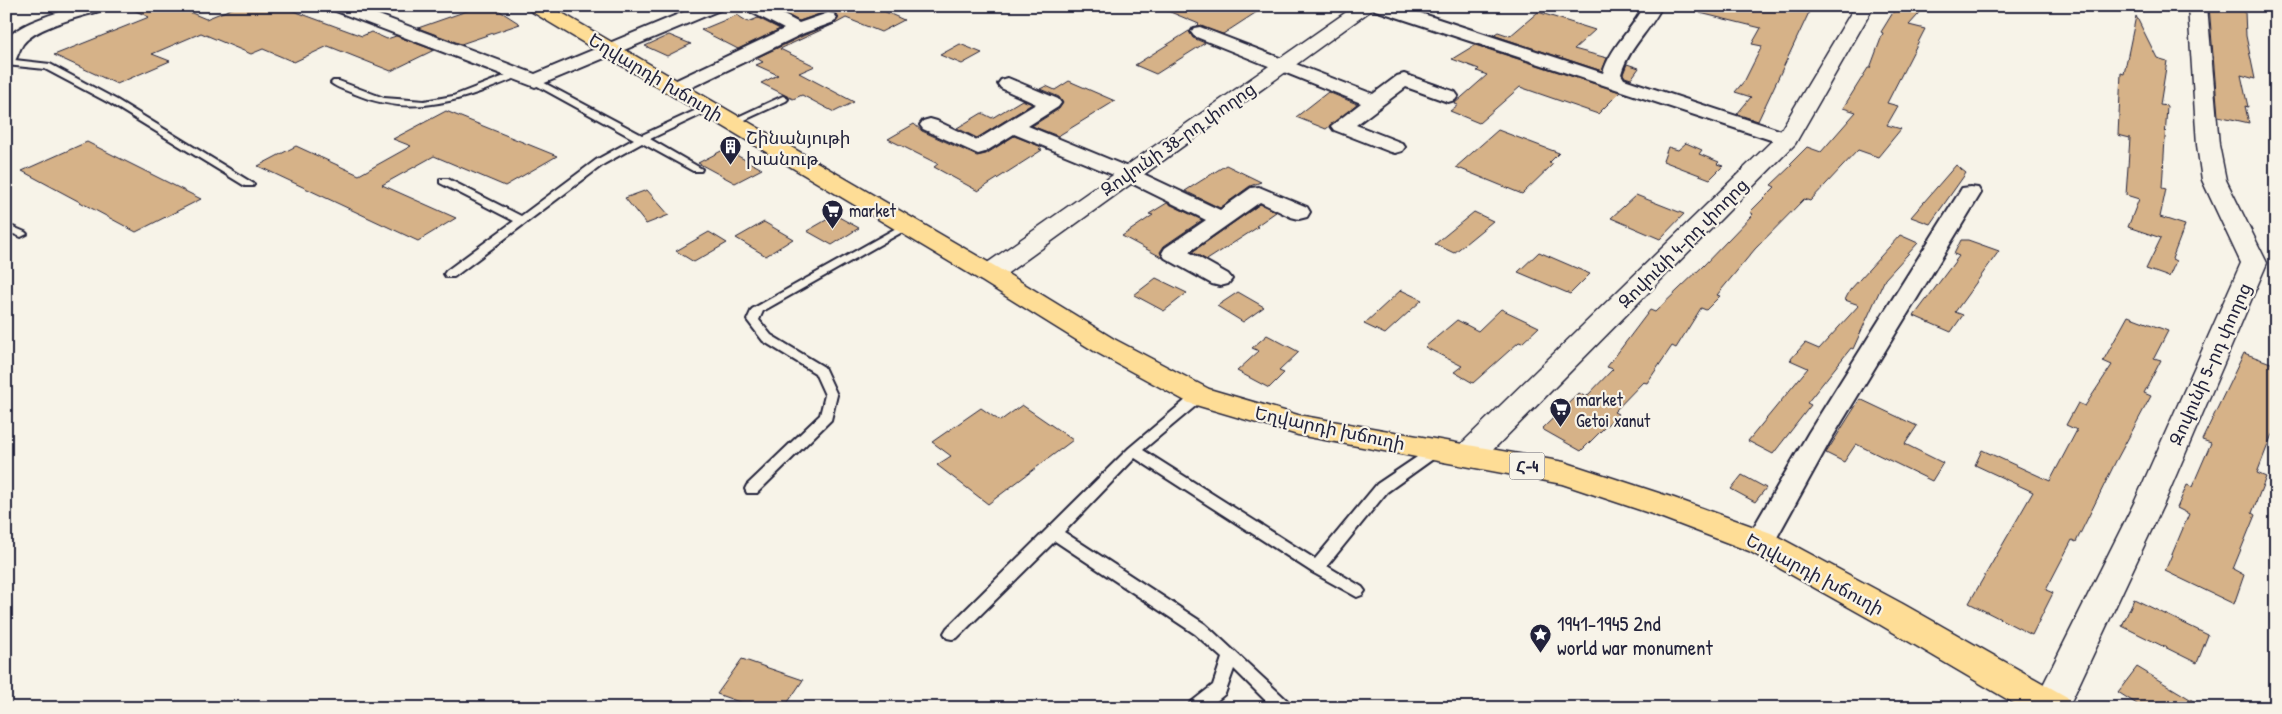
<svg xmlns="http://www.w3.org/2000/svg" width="2282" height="714" font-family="'Patrick Hand','Noto Sans Armenian',sans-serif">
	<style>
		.building { fill: #d6b288; stroke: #22223b }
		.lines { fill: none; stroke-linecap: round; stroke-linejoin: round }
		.lane-casing { stroke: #22223b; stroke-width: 4 }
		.street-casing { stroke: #22223b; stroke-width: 4 }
		.secondary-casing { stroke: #22223b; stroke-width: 3 }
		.primary-casing { stroke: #22223b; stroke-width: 3 }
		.lane { fill: #f7f3e8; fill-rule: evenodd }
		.street { fill: #f7f3e8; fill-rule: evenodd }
		.secondary { fill: #f7f3e8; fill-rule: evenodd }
		.primary { fill: #fedd96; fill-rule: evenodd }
		.labels { text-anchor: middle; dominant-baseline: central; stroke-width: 4.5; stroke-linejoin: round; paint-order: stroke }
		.shield { fill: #f7f3e8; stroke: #62616f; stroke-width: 1 }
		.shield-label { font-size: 16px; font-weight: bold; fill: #22223b }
		.street-label { font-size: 18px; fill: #22223b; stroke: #f7f3e8 }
		.poi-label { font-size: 18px; fill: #22223b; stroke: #f7f3e8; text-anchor: start }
		.near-poi-label { font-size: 21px; fill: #22223b; stroke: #f7f3e8; text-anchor: start }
	</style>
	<rect width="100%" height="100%" fill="#f7f3e8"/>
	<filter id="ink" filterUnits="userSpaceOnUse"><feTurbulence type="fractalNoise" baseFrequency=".02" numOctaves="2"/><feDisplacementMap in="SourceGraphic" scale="10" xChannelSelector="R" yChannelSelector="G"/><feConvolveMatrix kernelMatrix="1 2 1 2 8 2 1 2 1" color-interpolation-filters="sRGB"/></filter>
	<g filter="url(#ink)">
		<g class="building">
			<polygon points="125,6 175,6 206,19 238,6 280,6 362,36 371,32 387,39 396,36 434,50 391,71 328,46 294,62 263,49 251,54 201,33 152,54 170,61 117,84 54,55 149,17"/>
			<polygon points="481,6 492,6 520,24 461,44 418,28"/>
			<polygon points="788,6 872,6 904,20 881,32 846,18 835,24 838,17 834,12 828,11 799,21 778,10"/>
			<polygon points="1156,6 1266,6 1223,34 1197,26 1199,24"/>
			<polygon points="1701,6 1812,6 1758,121 1737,114 1751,97 1735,92 1745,80 1762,46 1752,44 1761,28 1700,13"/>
			<polygon points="1897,6 1926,6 1909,25 1925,29 1887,103 1898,106 1887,125 1901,129 1878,157 1858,150 1810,201 1804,199 1755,249 1717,295 1720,296 1706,310 1701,308 1676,348 1672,346 1647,383 1643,382 1614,412 1618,414 1581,451 1542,429 1579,393 1586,397 1613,369 1607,367 1650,310 1655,312 1703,266 1753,214 1750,212 1775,187 1771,185 1792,165 1790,164 1807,147 1821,152 1856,112 1843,108 1868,68 1870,68 1883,33 1881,32"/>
			<polygon points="2209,6 2245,12 2246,36 2255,79 2241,75 2248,107 2245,106 2249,123 2218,116"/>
			<polygon points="1538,12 1595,30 1574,49 1607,58 1602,71 1493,35 1498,32 1510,36"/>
			<polygon points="737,15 748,22 758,18 780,29 738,49 701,30"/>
			<polygon points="2136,16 2157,58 2167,61 2160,105 2167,106 2162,188 2166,189 2160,217 2185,225 2172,259 2176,261 2169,277 2146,269 2161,238 2128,227 2139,199 2126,195 2130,138 2118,135 2121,73 2124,74"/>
			<polygon points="834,24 780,49 815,66 799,73 854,102 834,112 802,95 793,99 761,83 778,75 756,65 763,62 756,58 805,35"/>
			<polygon points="1189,31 1193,38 1205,43 1156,74 1135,65"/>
			<polygon points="669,35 691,44 667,56 645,46"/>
			<polygon points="960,44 982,53 962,64 940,55"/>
			<polygon points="1475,45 1620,92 1598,114 1520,87 1479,123 1450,111 1458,105 1454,104 1487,75 1477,71 1479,69 1452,59"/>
			<polygon points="1627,64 1639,68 1631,79 1625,77 1623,74"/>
			<polygon points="1069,81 1115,101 1058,136 1032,126 1059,109 1063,103 1059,97 1040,89 1046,86 1055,90"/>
			<polygon points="1328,92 1357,104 1326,129 1296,117"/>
			<polygon points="1022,100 1032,104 977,138 957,128 982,113 992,118"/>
			<polygon points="446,111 557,156 505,186 434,156 382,185 456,218 418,241 258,166 296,146 359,175 411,146 393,139"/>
			<polygon points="914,124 922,131 977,156 986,154 1014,136 1042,147 1039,149 1042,150 978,191 934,167 938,164 888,139"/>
			<polygon points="1498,130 1559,153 1549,163 1553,164 1522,194 1456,167"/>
			<polygon points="87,142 201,199 136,232 22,171"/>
			<polygon points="1686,143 1702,150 1699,154 1719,162 1717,164 1723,166 1710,179 1663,161 1668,147 1678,150"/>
			<polygon points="725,149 762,169 735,183 698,163"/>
			<polygon points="1226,165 1261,182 1250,186 1220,208 1185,191"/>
			<polygon points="1956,165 1966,173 1930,224 1911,217"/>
			<polygon points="647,190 669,215 646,224 625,198"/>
			<polygon points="1636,195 1684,214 1660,239 1611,218"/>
			<polygon points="1167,203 1202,220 1164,246 1160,252 1163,258 1122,236 1153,215 1149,214"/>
			<polygon points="1260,204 1276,212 1256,226 1258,227 1207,260 1192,252"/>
			<polygon points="1474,212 1493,221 1454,253 1435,244"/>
			<polygon points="835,215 859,228 832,245 807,231"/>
			<polygon points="764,222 793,239 766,256 736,238"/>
			<polygon points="709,232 727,243 694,262 676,251"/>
			<polygon points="1900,235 1918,243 1885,279 1853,349 1851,348 1807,403 1811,405 1773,454 1748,441 1808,368 1790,360 1805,343 1819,349 1859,305 1845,300 1850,290"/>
			<polygon points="1961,240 1968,240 1999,251 1955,312 1963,315 1951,332 1914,316 1959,256 1954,254"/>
			<polygon points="1539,252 1590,274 1570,294 1518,272"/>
			<polygon points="1156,278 1187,293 1164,311 1134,295"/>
			<polygon points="1401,290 1422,300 1385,334 1364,324"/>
			<polygon points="1238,292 1264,307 1243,322 1217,306"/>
			<polygon points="1501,309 1539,327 1522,343 1519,342 1473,383 1454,372 1462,366 1425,347 1457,320 1478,331"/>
			<polygon points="2128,316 2168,331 2154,358 2161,360 2144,393 2151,396 2116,461 2076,542 2072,540 2046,590 2053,593 2032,635 1969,603 2033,492 1975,465 1982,450 2050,481 2077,430 2066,425 2078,403 2085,406 2112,365 2103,361"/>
			<polygon points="1267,335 1299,352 1279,371 1284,373 1269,388 1237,371 1259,351 1252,348"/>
			<polygon points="2244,353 2276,365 2276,424 2257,473 2266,477 2252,513 2255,515 2233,569 2244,575 2234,604 2165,571 2189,514 2177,508 2187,485 2192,487 2211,443 2202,440"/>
			<polygon points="1860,399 1917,426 1905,444 1943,463 1932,481 1856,444 1844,462 1826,453"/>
			<polygon points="1022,405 1073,440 988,504 937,465 951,456 932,442 981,408 1000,421"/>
			<polygon points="1742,475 1766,488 1755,502 1731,489"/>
			<polygon points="2134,599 2208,635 2197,663 2122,626"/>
			<polygon points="742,659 803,680 784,708 756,708 717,694"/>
			<polygon points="2137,667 2205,708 2143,708 2118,692"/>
		</g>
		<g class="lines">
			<defs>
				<g id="lane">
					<polygon points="6,59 50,64 117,100 254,184 253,186 245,186 111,104 45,69 6,65"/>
					<path d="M517,71L520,72V76C466,99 413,119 355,94C348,91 337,88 331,83L333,81H339L384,98L424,101L453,96Z"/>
					<polygon points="535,78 642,135 705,106 711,106 711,110 650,139 702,169 701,171 693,171 642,143 604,164 454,277 446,277 444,274 446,271 514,221 440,183 440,179 448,179 521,216 596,160 634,139 532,83 532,79"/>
					<polygon points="783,96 788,99 786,101 736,124 728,124 727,122"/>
					<polygon points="907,222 913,225 911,227 763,311 759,320 771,335 824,367 837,395 831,420 757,493 747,493 745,489 747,485 820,415 825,395 815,373 763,341 747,320 752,309"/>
					<polygon points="6,224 25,232 27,234 21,237 6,231"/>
					<polygon points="1199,392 1204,393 1205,396 1204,399 1143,450 1315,559 1377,484 1423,453 1427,446 1437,446 1439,449 1433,459 1387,492 1327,566 1362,587 1365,591 1362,595 1357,597 1312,572 1135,458 1064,532 1205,624 1290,703 1292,708 1273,708 1234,669 1225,694 1208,708 1188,708 1190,703 1213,685 1222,658 1195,634 1055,541 957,638 952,639 947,638 944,633 947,628 1129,448 1194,393"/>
				</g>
				<g id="street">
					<path d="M78,6H104L102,10C81,17 37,26 23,44C19,50 17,58 13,65L6,66C6,59 4,50 6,43C11,24 61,12 78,6Z"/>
					<polygon points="331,6 355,6 535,74 698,6 722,6 720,10 535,87 333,10"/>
					<polygon points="745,6 767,6 799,23 828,13 834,14 837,18 834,22 804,33 682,92 675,94 668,92 665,88 668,84 784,29 747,10"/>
					<path d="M1373,6H1399L1603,73C1611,46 1632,30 1644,6H1662C1650,31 1629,47 1621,74L1624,79L1794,135L1797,139L1794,143L1787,145L1780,143L1375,10Z"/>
					<polygon points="1200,27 1373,94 1397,76 1404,74 1455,92 1458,96 1455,100 1448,102 1406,87 1356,125 1402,143 1405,147 1402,151 1395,153 1388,151 1334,130 1331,126 1361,103 1194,36 1191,32 1194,28"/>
					<polygon points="1008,78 1058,99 1061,103 1058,107 1028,126 1135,170 1220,210 1251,188 1259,187 1307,207 1310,212 1307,217 1299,219 1291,217 1260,202 1189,252 1228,274 1232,279 1228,284 1220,286 1212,284 1165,258 1162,253 1165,248 1206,220 1121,178 1014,134 985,152 978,154 923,129 920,125 923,121 930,119 937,121 977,140 1036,104 1001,88 998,84 1001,80"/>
					<polygon points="1970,187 1978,188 1981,193 1829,443 1770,550 1760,553 1750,550 1745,542 1809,432 1959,193 1962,188"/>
				</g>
				<g id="secondary">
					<polygon points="1355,6 1377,6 998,280 989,282 980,280 976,274 980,268"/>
					<polygon points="1855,6 1874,6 1795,144 1480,463 1469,466 1458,463 1454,455 1458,447 1778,135"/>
					<polygon points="2188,6 2207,6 2219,145 2226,180 2267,263 2165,501 2068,708 2034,708 2038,695 2135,501 2241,263 2202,180 2197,145"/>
				</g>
				<polygon id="primary" points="527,6 550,6 998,268 1114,339 1209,389 1298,415 1564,462 1674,498 1771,533 1903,604 2067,697 2072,708 2022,708 1879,624 1749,551 1652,514 1562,484 1298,435 1189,403 1094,351 980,280 529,10"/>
			</defs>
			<use href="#lane" class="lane-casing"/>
			<use href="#street" class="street-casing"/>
			<use href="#secondary" class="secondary-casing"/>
			<use href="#primary" class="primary-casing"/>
			<use href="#lane" class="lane"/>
			<use href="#street" class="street"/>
			<use href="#secondary" class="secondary"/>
			<use href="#primary" class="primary"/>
		</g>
	</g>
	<defs>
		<symbol id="building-pin" viewBox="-11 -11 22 30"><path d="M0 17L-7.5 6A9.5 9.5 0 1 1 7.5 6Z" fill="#22223b" stroke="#f7f3e8"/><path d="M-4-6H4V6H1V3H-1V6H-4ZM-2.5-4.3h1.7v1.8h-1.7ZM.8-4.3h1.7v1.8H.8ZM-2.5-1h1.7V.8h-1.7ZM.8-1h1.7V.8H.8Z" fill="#fff"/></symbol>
		<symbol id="supermarket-pin" viewBox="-11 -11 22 30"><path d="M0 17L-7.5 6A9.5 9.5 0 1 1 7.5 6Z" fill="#22223b" stroke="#f7f3e8"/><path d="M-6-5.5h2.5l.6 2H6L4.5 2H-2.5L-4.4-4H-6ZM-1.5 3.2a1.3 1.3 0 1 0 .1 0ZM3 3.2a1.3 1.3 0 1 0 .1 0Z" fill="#fff"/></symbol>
		<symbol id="sight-pin" viewBox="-11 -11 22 30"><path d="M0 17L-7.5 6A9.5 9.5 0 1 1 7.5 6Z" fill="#22223b" stroke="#f7f3e8"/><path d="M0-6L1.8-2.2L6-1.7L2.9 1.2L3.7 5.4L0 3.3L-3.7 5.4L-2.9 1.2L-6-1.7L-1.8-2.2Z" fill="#fff"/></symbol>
	</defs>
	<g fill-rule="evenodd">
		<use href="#building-pin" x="718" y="134" width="25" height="34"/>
		<use href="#supermarket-pin" x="820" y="198" width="25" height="34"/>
		<use href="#supermarket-pin" x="1548" y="396" width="25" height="34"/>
		<use href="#sight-pin" x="1528" y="622" width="25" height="34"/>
	</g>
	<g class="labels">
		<rect class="shield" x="1509.5" y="452.5" width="35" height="27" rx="4"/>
		<g class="shield-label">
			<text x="1527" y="466">Հ-4</text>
		</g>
		<g class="street-label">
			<text transform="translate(656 77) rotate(31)">Եղվարդի խճուղի</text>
			<text transform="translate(1178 139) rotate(-35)">Զովունի 38-րդ փողոց</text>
			<text transform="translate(1683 243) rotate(-45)">Զովունի 4-րդ փողոց</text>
			<text transform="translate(2210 364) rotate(-66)">Զովունի 5-րդ փողոց</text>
			<text transform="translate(1330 428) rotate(12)">Եղվարդի խճուղի</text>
			<text transform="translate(1815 574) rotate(28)">Եղվարդի խճուղի</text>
		</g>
		<g class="poi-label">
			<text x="746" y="137">Շինանյութի<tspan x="746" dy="21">խանութ</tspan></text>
			<text x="849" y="210">market</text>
			<text x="1576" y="399">market<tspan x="1576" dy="21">Getoi xanut</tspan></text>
		</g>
		<g class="near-poi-label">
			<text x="1557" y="623">1941-1945 2nd<tspan x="1557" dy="24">world war monument</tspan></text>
		</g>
	</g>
	<rect width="2282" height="714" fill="none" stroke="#f7f3e8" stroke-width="25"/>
	<rect x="12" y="12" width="2257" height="689" fill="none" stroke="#22223b" stroke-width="2" filter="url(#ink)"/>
</svg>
